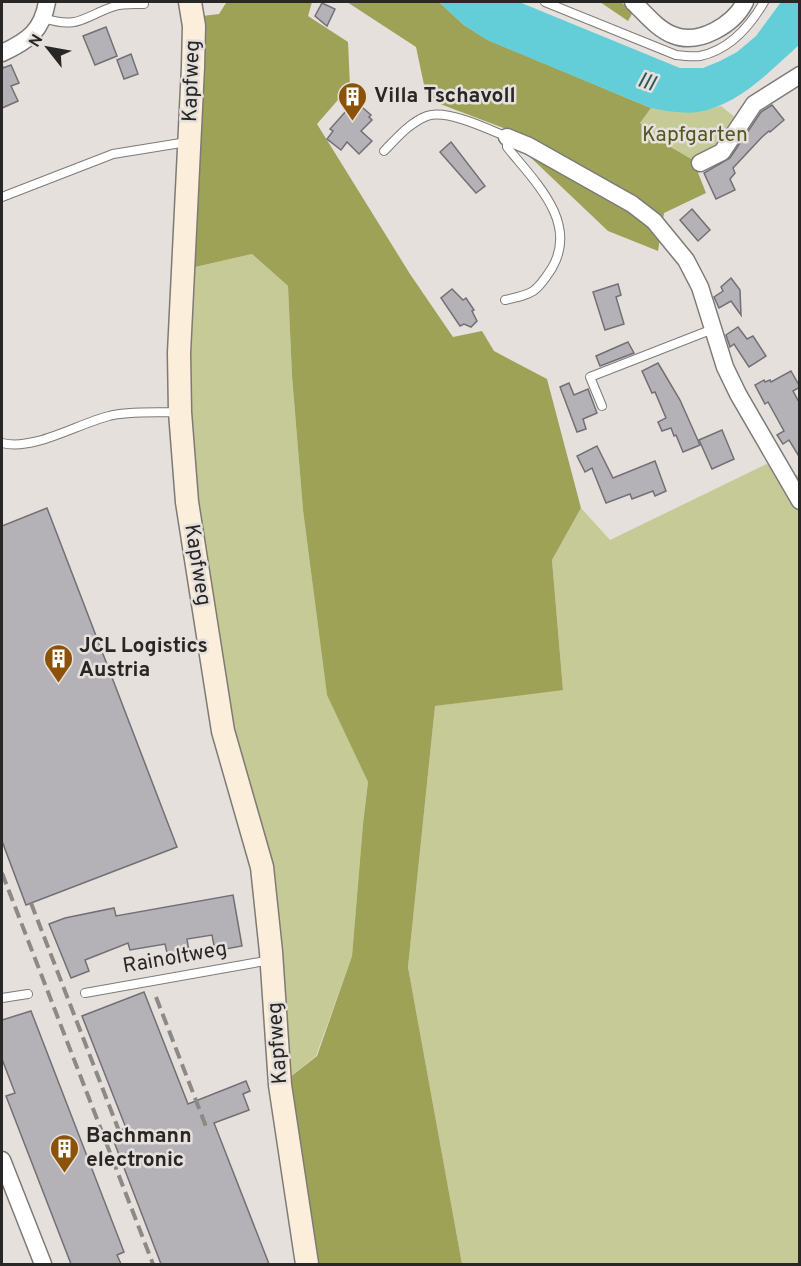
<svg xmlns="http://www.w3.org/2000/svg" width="801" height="1266" font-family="Overpass,sans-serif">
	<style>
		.green { fill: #c6ca96 }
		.forest { fill: #9ea257 }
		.water { fill: #64ced8 }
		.building { fill: #b4b2b7; stroke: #727075; stroke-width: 1.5 }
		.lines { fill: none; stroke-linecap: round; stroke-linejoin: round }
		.lane-casing { stroke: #7e7a77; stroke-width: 10 }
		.street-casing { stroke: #7e7a77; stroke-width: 19 }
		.secondary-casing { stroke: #7e7a77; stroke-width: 25 }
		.lane { stroke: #fff; stroke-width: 8 }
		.street { stroke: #fff; stroke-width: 16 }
		.secondary { stroke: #fbeeda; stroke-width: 22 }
		.rail { stroke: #8d8986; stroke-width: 4; stroke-dasharray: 12 6; stroke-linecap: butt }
		.labels { text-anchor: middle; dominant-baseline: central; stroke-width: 5; stroke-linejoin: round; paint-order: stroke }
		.street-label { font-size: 21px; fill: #292726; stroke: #e5e0dc }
		.poi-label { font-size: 21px; font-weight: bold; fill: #292726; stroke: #e5e0dc; text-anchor: start }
		.park-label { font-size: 21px; fill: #55571f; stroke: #e5e0dc }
		.water-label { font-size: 22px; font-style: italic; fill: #29585c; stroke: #e5e0dc }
	</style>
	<rect width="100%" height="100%" fill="#e5e0dc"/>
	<g class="green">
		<polygon points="721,106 737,119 721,146 693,160 669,146 640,123 651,108 696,112"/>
		<polygon points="252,254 288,286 292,377 303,510 327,694 368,782 363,824 352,956 316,1056 280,1085 271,952 187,502 182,270"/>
		<polygon points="783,456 795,476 800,474 799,1264 462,1264 408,967 435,706 563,689 552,560 581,508 610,540"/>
	</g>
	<g class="forest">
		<polygon points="225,2 312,2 308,16 348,42 350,86 317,124 410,274 453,337 482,331 494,351 547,379 581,508 552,560 563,690 435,706 408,967 462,1264 307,1264 280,1085 317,1056 352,956 363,824 368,782 327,695 303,510 292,376 288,286 252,254 182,270 202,16 219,14 226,3"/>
		<polygon points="347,2 439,2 464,25 488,40 651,108 640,123 669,146 693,160 706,193 664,213 658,251 608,231 528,155 511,131 427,99 416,47"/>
		<polygon points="600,2 621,2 633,12 628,21"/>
	</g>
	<path class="water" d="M439,2H519L680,68H703L720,61L737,52L756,36L781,2H799V45C770,71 739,105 698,112C684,114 666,111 651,108L487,40L464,25Z"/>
	<g class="building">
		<polygon points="322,3 335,9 327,26 315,16"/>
		<polygon points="106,27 117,56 95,65 83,36"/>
		<polygon points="131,54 138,74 124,79 117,60"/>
		<polygon points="2,64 3,68 11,65 19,83 11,86 18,101 2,108"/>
		<polygon points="355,101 371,115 369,117 372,120 361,131 372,141 359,154 347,142 341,150 327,139 333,131 330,129"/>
		<polygon points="772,105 784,120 770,132 769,131 762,137 733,168 735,173 730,179 735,190 716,199 704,173 730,158 761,112"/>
		<polygon points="451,142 485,186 476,193 440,152"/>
		<polygon points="692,209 710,230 698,241 680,220"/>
		<polygon points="731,278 740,290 741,315 731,301 719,308 714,297 723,291 721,287"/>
		<polygon points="618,284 621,295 616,297 624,324 605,330 593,292"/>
		<polygon points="452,289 463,300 466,298 474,310 472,311 477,321 471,327 464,324 460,326 441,298"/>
		<polygon points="738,327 747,339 753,336 766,356 749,367 734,344 730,347 726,335"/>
		<polygon points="628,342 634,353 600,366 596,356"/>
		<polygon points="658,363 680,400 700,445 683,452 676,435 674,436 671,428 662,431 658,422 666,418 655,392 652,393 642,371"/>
		<polygon points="791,371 800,387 793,391 800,404 800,458 789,440 783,444 777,435 784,431 768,402 765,404 755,385 764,380 765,382 770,380 771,382"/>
		<polygon points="569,383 574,395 588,389 597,413 583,419 586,429 577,432 560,387"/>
		<polygon points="722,430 734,459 712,469 699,440"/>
		<polygon points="597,446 613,478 655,461 666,491 655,496 653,491 632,499 630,494 606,503 592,468 585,472 577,456"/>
		<polygon points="47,508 177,847 26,905 2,841 2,526"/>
		<polygon points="233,895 242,946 215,951 212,935 187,939 190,957 169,961 165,944 130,950 128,943 85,960 89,971 71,978 49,924 65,918 114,908 116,916"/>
		<polygon points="144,992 188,1104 246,1081 250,1091 243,1094 249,1110 214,1123 269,1264 161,1264 111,1134 126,1128 82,1016"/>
		<polygon points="31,1011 124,1252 117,1255 121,1264 71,1264 6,1096 15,1093 2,1059 2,1020"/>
	</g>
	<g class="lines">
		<defs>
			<g id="lane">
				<path d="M545,2L676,55C684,56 693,57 700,56C729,50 750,26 764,2"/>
				<path d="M44,18C79,30 84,16 115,6C124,3 135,4 144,4"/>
				<path d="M384,151C397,138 409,123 427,116C447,109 488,129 507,137V147C534,181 579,222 552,268C536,293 533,294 505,300"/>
				<polyline points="2,197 113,154 187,142"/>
				<polyline points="602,406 590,377 713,329"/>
				<path d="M2,443C34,451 77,424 109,416C127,411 159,413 179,412"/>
				<polyline points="85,993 271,960"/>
				<polyline points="2,998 28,994"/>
			</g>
			<g id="street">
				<path d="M633,2C645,13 657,29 673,35C699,46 734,24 745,2"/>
				<path d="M2,53C28,41 42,31 47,2"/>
				<polyline points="507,137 529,146 632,204 654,221 686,260 700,287 725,367 738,394 800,501"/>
				<polyline points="700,163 722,152 754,104 800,75"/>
				<polyline points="2,1160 43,1264"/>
			</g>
			<polyline id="secondary" points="190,2 194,26 193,67 179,353 180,412 187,502 223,731 262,867 271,952 280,1085 307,1264"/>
		</defs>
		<use href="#lane" class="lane-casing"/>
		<use href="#street" class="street-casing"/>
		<use href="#secondary" class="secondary-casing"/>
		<use href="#lane" class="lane"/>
		<use href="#street" class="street"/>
		<use href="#secondary" class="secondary"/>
		<g class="rail">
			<polyline points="2,873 153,1264"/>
			<polyline points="31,903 119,1131"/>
			<polyline points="156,997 207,1129"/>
		</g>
	</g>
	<defs>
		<symbol id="building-pin" viewBox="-11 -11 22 30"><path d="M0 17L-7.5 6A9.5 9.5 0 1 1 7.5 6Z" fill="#8b5208" stroke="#e5e0dc"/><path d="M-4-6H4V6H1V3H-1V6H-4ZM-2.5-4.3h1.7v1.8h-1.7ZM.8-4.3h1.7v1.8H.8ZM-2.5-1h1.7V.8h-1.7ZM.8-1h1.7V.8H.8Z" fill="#fff"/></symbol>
	</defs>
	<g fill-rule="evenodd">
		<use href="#building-pin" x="336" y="80" width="33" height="45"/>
		<use href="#building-pin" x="42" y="642" width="33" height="45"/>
		<use href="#building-pin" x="48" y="1132" width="33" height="45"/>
	</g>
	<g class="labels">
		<g class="street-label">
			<text transform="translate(192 81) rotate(-88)">Kapfweg</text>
			<text transform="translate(197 565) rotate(81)">Kapfweg</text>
			<text transform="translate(175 958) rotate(-10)">Rainoltweg</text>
			<text transform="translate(278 1043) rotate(-94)">Kapfweg</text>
		</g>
		<g class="poi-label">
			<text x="374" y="96">Villa Tschavoll</text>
			<text x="79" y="646">JCL Logistics<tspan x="79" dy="24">Austria</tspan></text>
			<text x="86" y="1136">Bachmann<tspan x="86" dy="24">electronic</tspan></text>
		</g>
		<g class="park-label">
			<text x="695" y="135">Kapfgarten</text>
		</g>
		<g class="water-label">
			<text transform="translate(646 83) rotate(18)">Ill</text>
		</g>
	</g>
	<rect width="801" height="1266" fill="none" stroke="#292726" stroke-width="6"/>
	<g transform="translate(48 48) rotate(301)" stroke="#e5e0dc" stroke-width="4.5" paint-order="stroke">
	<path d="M0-4.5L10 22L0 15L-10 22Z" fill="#292726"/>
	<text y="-9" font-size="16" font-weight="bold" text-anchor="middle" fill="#292726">N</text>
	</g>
</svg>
